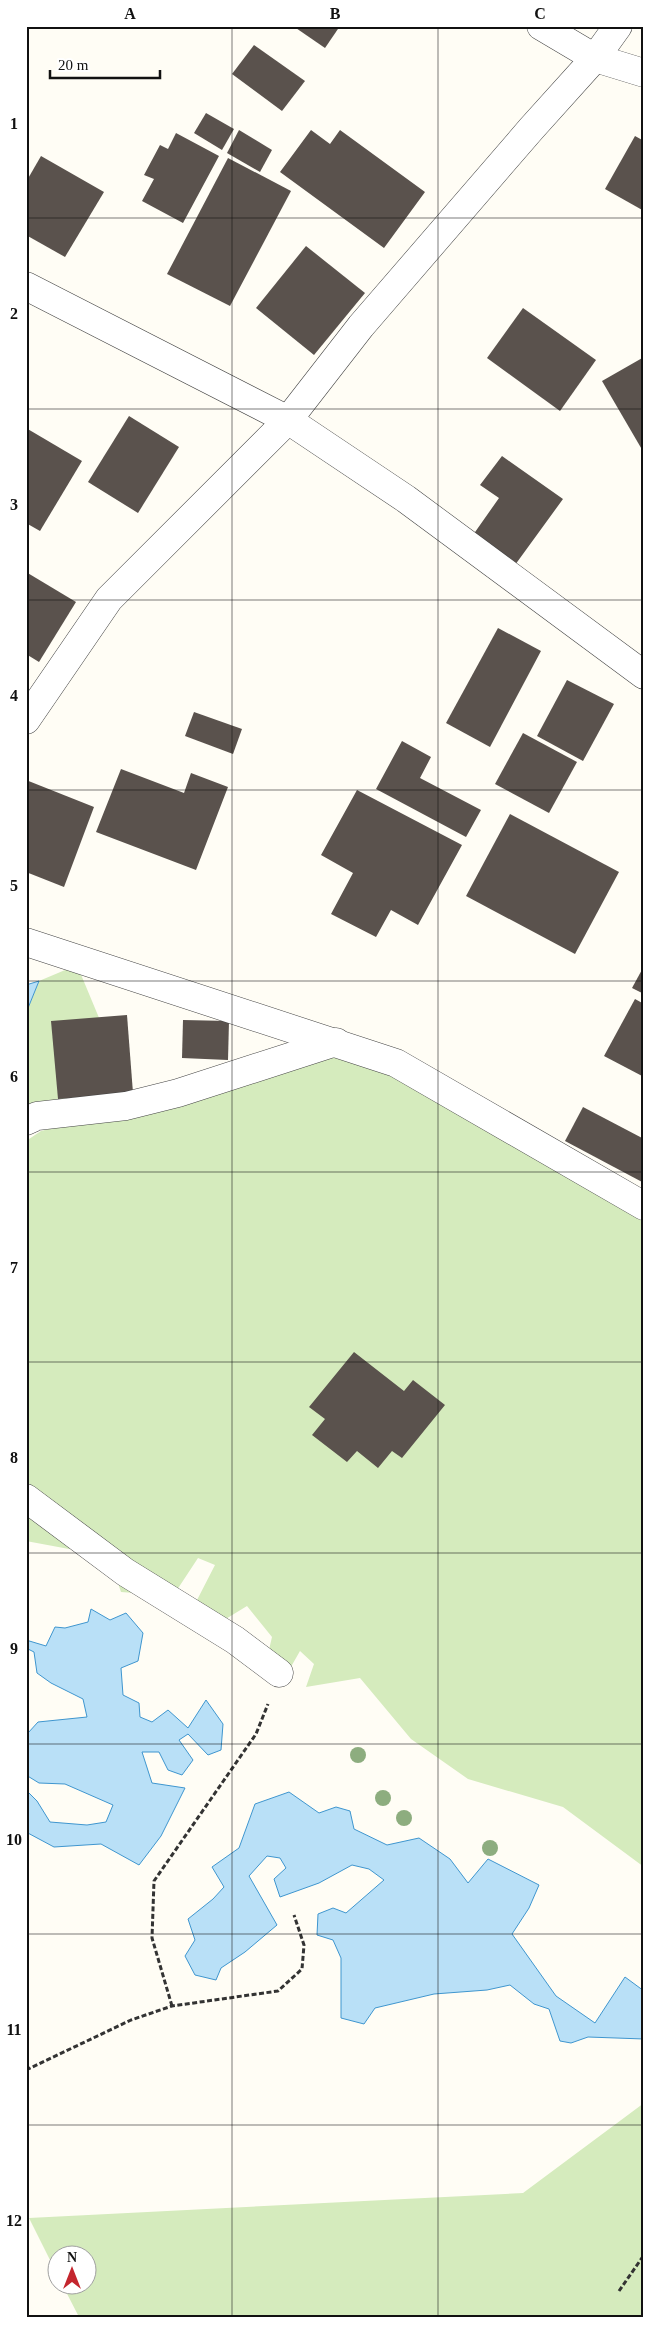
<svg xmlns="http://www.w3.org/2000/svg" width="670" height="2343" font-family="'Times New Roman',serif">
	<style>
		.green { fill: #d5ebbd }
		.water { fill: #b9e0f7; stroke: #3f96cf }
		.building { fill: #5a524d }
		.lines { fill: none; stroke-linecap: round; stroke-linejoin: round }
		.minor-casing { stroke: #444; stroke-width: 29 }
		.path { stroke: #333; stroke-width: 3; stroke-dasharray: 5 2.5; stroke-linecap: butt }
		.minor { stroke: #fff; stroke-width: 28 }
		.tree { fill: #8dad7f }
		.grid { fill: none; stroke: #111; stroke-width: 1; stroke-opacity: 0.55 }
		.neatline { fill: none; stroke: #111; stroke-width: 2 }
		.grid-label { font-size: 16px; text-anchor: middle; font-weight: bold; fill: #111 }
	</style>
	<rect width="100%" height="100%" fill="#fffdf5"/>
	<g class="green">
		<polygon points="77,965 102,1025 76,1063 74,1109 26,1126 26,1013 39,981"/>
		<polygon points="341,1054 385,1072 644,1218 644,1867 563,1807 468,1779 411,1739 360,1678 306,1687 314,1664 300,1651 284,1679 268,1654 272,1637 247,1606 211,1628 196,1602 215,1565 198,1558 173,1596 121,1592 107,1551 87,1538 69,1549 26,1541 26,1141 41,1131"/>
		<polygon points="644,2103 644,2317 79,2317 63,2286 88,2286 88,2256 58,2256 57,2274 29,2218 523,2193"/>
	</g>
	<g class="water">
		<polygon points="39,981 26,1013 26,985"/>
		<polygon points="91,1609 110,1620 126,1613 143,1633 138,1661 121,1668 123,1695 139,1703 140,1717 152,1722 168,1710 188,1728 206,1700 223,1724 221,1750 208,1755 188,1734 179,1740 193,1760 182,1775 168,1770 159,1752 142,1752 152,1783 185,1788 161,1836 139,1865 101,1844 54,1847 26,1832 26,1790 37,1801 50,1822 87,1825 106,1822 113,1805 65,1784 39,1783 26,1775 26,1731 28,1733 38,1722 87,1717 83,1699 51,1683 37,1673 34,1652 26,1648 26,1640 46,1646 55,1627 65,1628 88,1622"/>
		<polygon points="289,1792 319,1813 336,1807 350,1811 354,1829 387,1845 419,1838 450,1859 468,1883 488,1859 539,1885 529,1908 512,1934 556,1996 595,2023 625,1977 644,1991 644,2039 588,2037 571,2043 560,2041 549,2009 534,2004 510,1985 487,1990 434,1994 375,2008 364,2024 341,2018 341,1958 333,1940 317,1935 318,1914 333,1908 346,1913 384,1880 369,1869 352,1865 319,1883 280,1897 274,1879 286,1868 280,1858 267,1856 249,1876 277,1925 245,1952 221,1968 216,1980 195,1975 185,1956 195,1940 188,1919 213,1899 224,1887 212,1867 239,1848 255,1804"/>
	</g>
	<g class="building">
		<polygon points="293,26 340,26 325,48"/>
		<polygon points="254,45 305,81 282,111 232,74"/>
		<polygon points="206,113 234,129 222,150 194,133"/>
		<polygon points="239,130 272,150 260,172 227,153"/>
		<polygon points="311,130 330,144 340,130 425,192 384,248 280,172"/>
		<polygon points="176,133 219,156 183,223 142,201 154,179 144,175 160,145 168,149"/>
		<polygon points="635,136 644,141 644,211 605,189"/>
		<polygon points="41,156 104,192 65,257 26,235 26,182"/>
		<polygon points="228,158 291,191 230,306 167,274"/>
		<polygon points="306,246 365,293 314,355 256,308"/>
		<polygon points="523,308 596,360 560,411 487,358"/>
		<polygon points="644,357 644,453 602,381"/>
		<polygon points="129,416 179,447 138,513 88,482"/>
		<polygon points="26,428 82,461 40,531 26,523"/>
		<polygon points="502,456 563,499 515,565 473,535 499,498 480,485"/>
		<polygon points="26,572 76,602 39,662 26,654"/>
		<polygon points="498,628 541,651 490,747 446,723"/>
		<polygon points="567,680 614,704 583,761 537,736"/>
		<polygon points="194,712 242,729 233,754 185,736"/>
		<polygon points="523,733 577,762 549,813 495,784"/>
		<polygon points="402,741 431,757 420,778 481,810 466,837 376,789"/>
		<polygon points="121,769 184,793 191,773 228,787 196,870 96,832"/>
		<polygon points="26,780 94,807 64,887 26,872"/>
		<polygon points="357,790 462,845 418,925 391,910 376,937 331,914 353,873 321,855"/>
		<polygon points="510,814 619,872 575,954 466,896"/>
		<polygon points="644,966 644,994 632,988"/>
		<polygon points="635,999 644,1004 644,1077 604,1056"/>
		<polygon points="127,1015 133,1093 58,1099 51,1021"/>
		<polygon points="183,1020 229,1021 228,1060 182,1058"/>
		<polygon points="583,1107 644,1139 644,1183 565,1141"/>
		<polygon points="354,1352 404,1391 413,1380 445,1405 402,1458 392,1451 378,1468 357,1451 347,1462 312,1435 325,1419 309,1407"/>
	</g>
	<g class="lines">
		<defs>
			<g id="minor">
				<polyline points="541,26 595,58 644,73"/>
				<polyline points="26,286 288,420 406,499 644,675"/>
				<polyline points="26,720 109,599 288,420 361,326 531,129 595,58 618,26"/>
				<polyline points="26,942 396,1063 644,1206"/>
				<polyline points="26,1121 37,1116 126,1106 178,1093 336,1042"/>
				<polyline points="26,1498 125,1572 235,1640 279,1673"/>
			</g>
		</defs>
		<use href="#minor" class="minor-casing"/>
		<g class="path">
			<polyline points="172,2006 152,1938 154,1881 256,1734 268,1704"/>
			<polyline points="26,2070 131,2020 172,2006 278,1991 302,1969 304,1945 294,1915"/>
			<polyline points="619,2291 644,2255"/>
		</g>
		<use href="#minor" class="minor"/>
	</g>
	<g class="tree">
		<circle cx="358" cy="1755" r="8"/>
		<circle cx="383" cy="1798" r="8"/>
		<circle cx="404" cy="1818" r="8"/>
		<circle cx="490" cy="1848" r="8"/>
	</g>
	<path class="grid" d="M232,26V2317M438,26V2317M26,218H644M26,409H644M26,600H644M26,790H644M26,981H644M26,1172H644M26,1362H644M26,1553H644M26,1744H644M26,1934H644M26,2125H644"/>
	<rect width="670" height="2343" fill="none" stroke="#ffffff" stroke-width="55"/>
	<g transform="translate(72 2270)"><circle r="24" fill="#ffffff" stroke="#a0a0a0"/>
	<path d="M0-4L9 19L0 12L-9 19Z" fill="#c4262e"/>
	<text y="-8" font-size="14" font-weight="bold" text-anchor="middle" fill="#111111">N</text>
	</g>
	<path d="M50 70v8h110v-8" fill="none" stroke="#111111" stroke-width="2.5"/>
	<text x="58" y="70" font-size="15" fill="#111111" stroke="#ffffff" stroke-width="4" paint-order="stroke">20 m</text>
	<rect x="28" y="28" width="614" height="2288" class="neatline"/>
	<g class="grid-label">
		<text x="130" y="19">A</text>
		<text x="335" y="19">B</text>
		<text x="540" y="19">C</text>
		<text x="14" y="129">1</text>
		<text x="14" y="319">2</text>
		<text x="14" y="510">3</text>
		<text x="14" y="701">4</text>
		<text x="14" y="891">5</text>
		<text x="14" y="1082">6</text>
		<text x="14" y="1273">7</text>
		<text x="14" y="1463">8</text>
		<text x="14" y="1654">9</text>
		<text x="14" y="1845">10</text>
		<text x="14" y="2035">11</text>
		<text x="14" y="2226">12</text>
	</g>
</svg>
